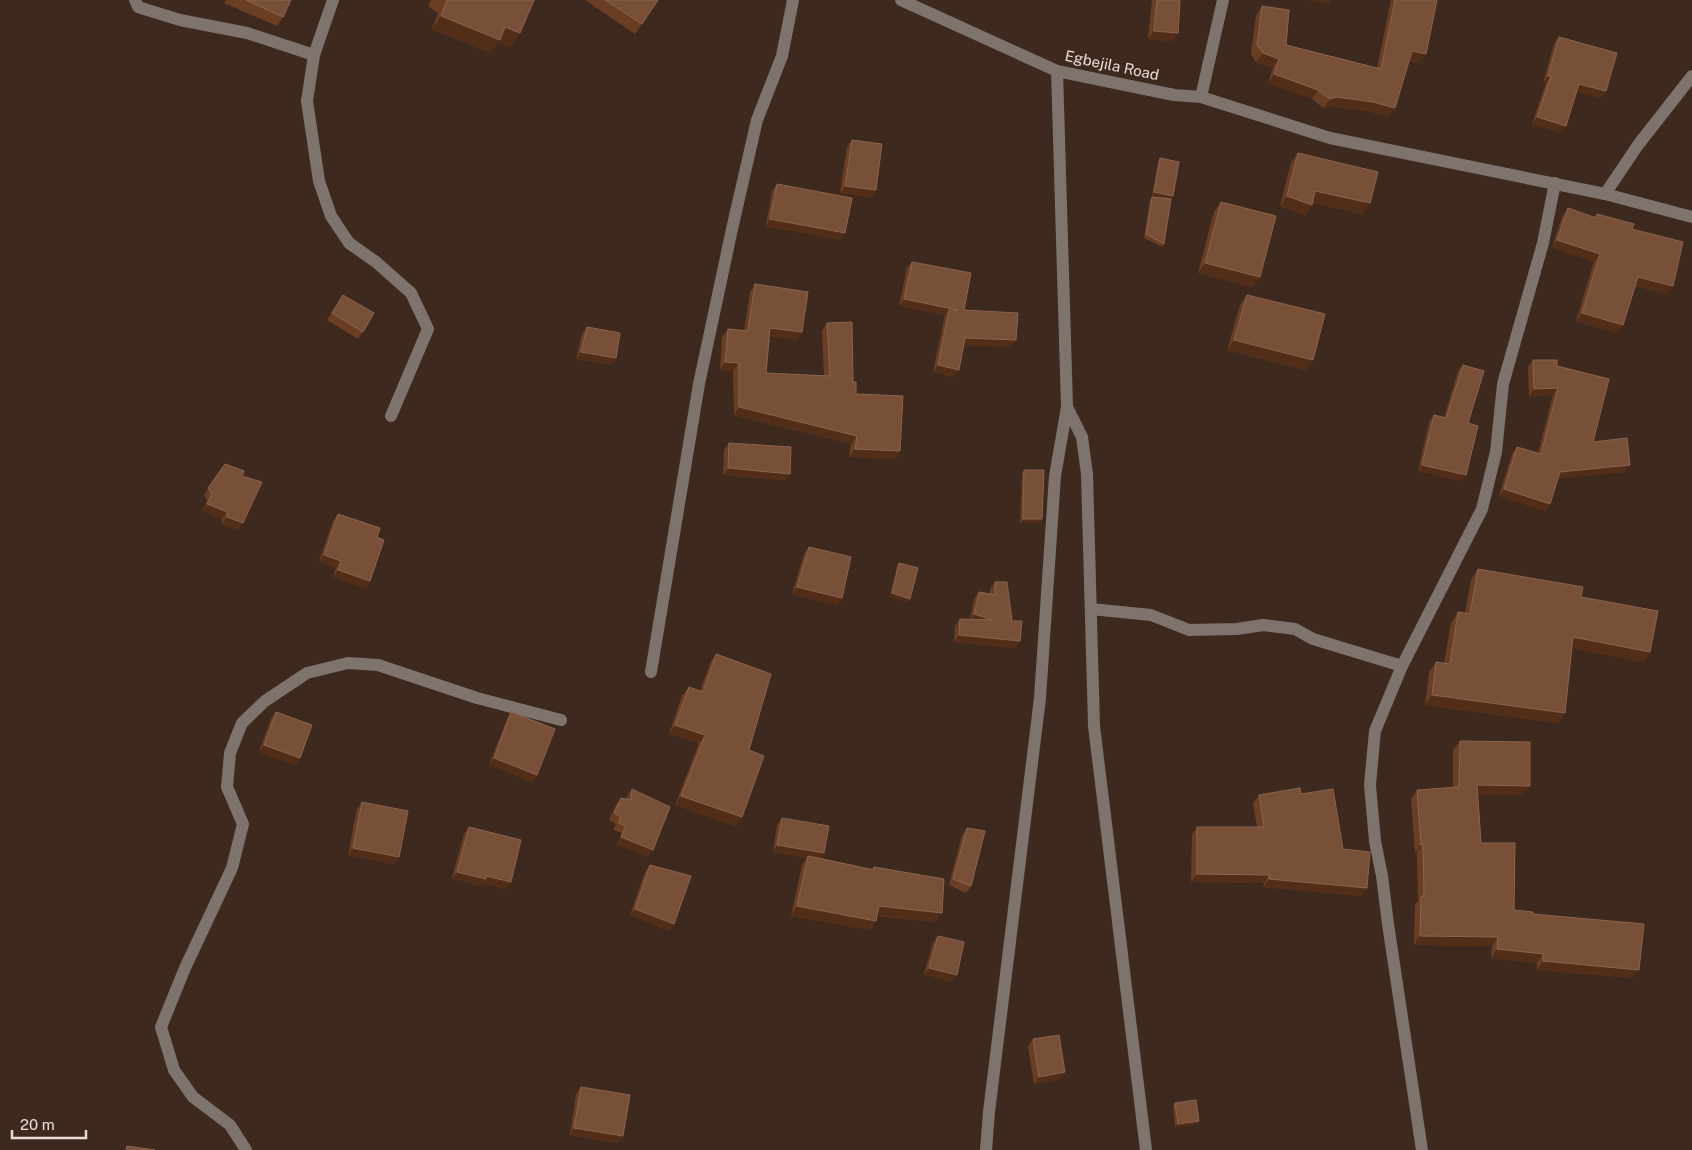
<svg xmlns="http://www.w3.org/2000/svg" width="1692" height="1150" font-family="'Public Sans',sans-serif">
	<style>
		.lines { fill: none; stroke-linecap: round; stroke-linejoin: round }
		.minor { stroke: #7f736e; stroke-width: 12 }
		.wall { fill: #6a3e23 }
		.shaded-wall { fill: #522e19 }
		.building { fill: #784f37; stroke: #8a6550 }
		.labels { text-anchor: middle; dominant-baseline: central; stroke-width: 5; stroke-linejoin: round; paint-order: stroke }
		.street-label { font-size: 15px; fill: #ebddd6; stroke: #3e291e }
	</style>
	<rect width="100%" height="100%" fill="#3e291e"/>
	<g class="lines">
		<g class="minor">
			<polyline points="135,0 138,7 180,20 247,33 314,55 333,0"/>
			<polyline points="901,0 1057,71 1174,95 1201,97 1330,138 1605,194 1692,217"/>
			<polyline points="314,55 307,101 319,181 331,216 349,243 376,262 411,293 428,329 391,416"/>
			<polyline points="1057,71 1067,407 1082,437 1087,474 1094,726 1146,1150"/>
			<polyline points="1201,97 1223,0"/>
			<polyline points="1605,194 1638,145 1692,76"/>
			<polyline points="1091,609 1151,615 1189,630 1237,629 1263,625 1295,629 1313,639 1402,666"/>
			<polyline points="651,672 699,384 732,229 757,120 782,56 793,0"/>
			<polyline points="246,1150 230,1125 193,1097 174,1070 161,1027 185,968 232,868 243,824 227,787 230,753 242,723 265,701 307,673 348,663 378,665 477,698 561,720"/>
			<polyline points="986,1150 989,1112 1040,698 1055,476 1067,407"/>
			<polyline points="1422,1150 1388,924 1382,876 1375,841 1370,785 1375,731 1402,666 1482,509 1496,452 1503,384 1543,243 1555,183"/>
		</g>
	</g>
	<g class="wall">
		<polygon points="226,0 291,0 283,17 277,26 224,3"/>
		<polygon points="431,0 534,0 511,47 498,42 490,53 432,29 438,13 428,6"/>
		<polygon points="585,0 658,0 635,34"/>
		<polygon points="1152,0 1180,0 1172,41 1148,39"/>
		<polygon points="1391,0 1437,0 1419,63 1409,61 1388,117 1367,111 1330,106 1323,108 1312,99 1268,83 1273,68 1256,62 1251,54 1256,16 1262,6 1286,45 1377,68"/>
		<polygon points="1559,37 1601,98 1576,91 1566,126 1561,133 1532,124 1546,83 1543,83 1554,44"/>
		<polygon points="852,140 876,190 871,197 840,193 847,147"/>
		<polygon points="1298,153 1363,214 1312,203 1312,205 1305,215 1280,206 1291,163"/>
		<polygon points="1160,158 1171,199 1164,244 1162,247 1144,238 1150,200 1152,197 1165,198 1152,196 1158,162"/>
		<polygon points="777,184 840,240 766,226 772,191"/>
		<polygon points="1221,202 1253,287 1198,273 1214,212"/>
		<polygon points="1568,208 1594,217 1597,214 1632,229 1667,294 1635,286 1623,325 1617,333 1576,321 1594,262 1552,248 1562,217"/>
		<polygon points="912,262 964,310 1011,347 964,345 954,377 933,372 945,315 899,306 907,268"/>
		<polygon points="755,284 802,332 797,340 770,336 766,373 824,376 822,331 827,323 853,382 856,394 895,459 849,457 851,444 734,415 733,371 720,370 722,337 728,329 744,331 750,292"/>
		<polygon points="343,295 363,332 358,339 327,320"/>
		<polygon points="1247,295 1306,370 1227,350 1240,305"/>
		<polygon points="587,327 616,358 611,365 576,359 582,334"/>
		<polygon points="1533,360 1557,366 1593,442 1625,472 1558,478 1550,504 1545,511 1499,496 1512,454 1517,447 1538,453 1553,395 1529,396 1528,367"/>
		<polygon points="1463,365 1462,481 1418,471 1429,422 1434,415 1444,418 1458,371"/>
		<polygon points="729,443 790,474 785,480 723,475 724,450"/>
		<polygon points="225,464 242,476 243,523 238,530 222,524 222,519 202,511 207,501 204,495"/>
		<polygon points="1024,470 1042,519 1040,523 1020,523 1022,473"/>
		<polygon points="338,514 377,537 370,581 366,588 333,577 336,568 319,562 333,521"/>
		<polygon points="809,547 842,598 837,605 792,594 804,554"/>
		<polygon points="899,563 908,603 890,596 897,567"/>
		<polygon points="1478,569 1581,597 1650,652 1643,662 1572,648 1565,713 1558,723 1425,705 1429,672 1436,662 1444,663 1451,623 1458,612 1465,613 1471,580"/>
		<polygon points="995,582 1015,648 954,642 955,626 960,619 970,620 974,599 979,592 990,594 990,589"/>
		<polygon points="716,654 749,750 736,826 675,805 699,743 669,734 682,696 689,687 700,691 710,663"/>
		<polygon points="276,712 300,758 295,765 259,752 271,719"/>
		<polygon points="511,712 537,775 532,782 489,765 507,719"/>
		<polygon points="1460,741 1523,795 1478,794 1481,843 1514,910 1533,914 1633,978 1537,970 1537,963 1491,958 1492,946 1414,945 1415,905 1418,901 1417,853 1415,853 1411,799 1417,790 1453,787 1453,750"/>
		<polygon points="632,789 648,857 617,844 622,833 613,830 616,824 609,820 616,805 621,798 627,799 627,796"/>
		<polygon points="1301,794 1343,849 1361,896 1263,887 1264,883 1191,882 1192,835 1197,827 1257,827 1253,803 1259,795"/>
		<polygon points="362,802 394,864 348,855 357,809"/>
		<polygon points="782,818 821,858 872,869 874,867 935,922 877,916 876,921 870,930 791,916 802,865 807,858 773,852 777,825"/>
		<polygon points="469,827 506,889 483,883 481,886 452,878 464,834"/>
		<polygon points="967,828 971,886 966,893 949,885 962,835"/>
		<polygon points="650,865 674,924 669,931 630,915 645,872"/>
		<polygon points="938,936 957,975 952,982 924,974 933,943"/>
		<polygon points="1033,1039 1065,1072 1060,1079 1034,1084 1028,1046"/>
		<polygon points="581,1087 623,1136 618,1143 570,1135 576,1094"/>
		<polygon points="1175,1103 1196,1124 1175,1127 1173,1106"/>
	</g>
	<g class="shaded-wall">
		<polygon points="1309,0 1331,0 1329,4"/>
		<polygon points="441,16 505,27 520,33 511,47 498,42 490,53 432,29"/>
		<polygon points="1154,31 1178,33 1172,41 1148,39"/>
		<polygon points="1412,51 1426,54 1419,63 1405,61"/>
		<polygon points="1263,53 1279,59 1273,68 1256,62"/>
		<polygon points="1274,74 1318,90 1312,99 1268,83"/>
		<polygon points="1548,76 1551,76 1546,83 1543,83"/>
		<polygon points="1579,84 1606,91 1601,98 1574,91"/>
		<polygon points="1336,97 1373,102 1395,108 1388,117 1367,111 1330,106 1323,108 1330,99"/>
		<polygon points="1537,117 1566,126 1561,133 1532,124"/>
		<polygon points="845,186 876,190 871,197 840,193"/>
		<polygon points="1315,191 1370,203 1363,214 1308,202"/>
		<polygon points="1154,192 1173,196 1171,199 1152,196"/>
		<polygon points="1287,196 1312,205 1305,215 1280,206"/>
		<polygon points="770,219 845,233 840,240 766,226"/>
		<polygon points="1557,240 1600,254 1594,262 1552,248"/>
		<polygon points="1205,263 1260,277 1253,287 1198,273"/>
		<polygon points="1638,277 1673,286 1667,294 1632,285"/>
		<polygon points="904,299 958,310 949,310 945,315 899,306"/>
		<polygon points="1582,313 1623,325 1617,333 1576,321"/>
		<polygon points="770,328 802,332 797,340 765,335"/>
		<polygon points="965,338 1016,340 1011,347 960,345"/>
		<polygon points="1234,340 1313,360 1306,370 1227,350"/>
		<polygon points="581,352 616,358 611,365 576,359"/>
		<polygon points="725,362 739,363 733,371 720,370"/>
		<polygon points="938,365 959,370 954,377 933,372"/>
		<polygon points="1558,388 1553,395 1529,396 1534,389"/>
		<polygon points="739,407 857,436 851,444 734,415"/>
		<polygon points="855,449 900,451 895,459 849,457"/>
		<polygon points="1422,465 1466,475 1462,481 1418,471"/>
		<polygon points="1630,465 1625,472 1555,479 1560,472"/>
		<polygon points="728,468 790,474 785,480 723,475"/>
		<polygon points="1504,489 1550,504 1545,511 1499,496"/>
		<polygon points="207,504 227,512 222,519 202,511"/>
		<polygon points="227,517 243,523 238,530 222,524"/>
		<polygon points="1023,519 1042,519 1040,523 1020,523"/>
		<polygon points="324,555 341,561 336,568 319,562"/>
		<polygon points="338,570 370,581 366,588 333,577"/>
		<polygon points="797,587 842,598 837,605 792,594"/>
		<polygon points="892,593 910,599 908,603 890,596"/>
		<polygon points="974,614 993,620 969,621"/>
		<polygon points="959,635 1020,641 1015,648 954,642"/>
		<polygon points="1573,637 1650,652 1643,662 1565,647"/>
		<polygon points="1432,695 1565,713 1558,723 1425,705"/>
		<polygon points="675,725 705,735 699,743 669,734"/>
		<polygon points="264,745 300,758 295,765 259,752"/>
		<polygon points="494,758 537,775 532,782 489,765"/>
		<polygon points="1477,785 1530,786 1523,795 1471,794"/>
		<polygon points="681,796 742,817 736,826 675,805"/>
		<polygon points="621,837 653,850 648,857 617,844"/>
		<polygon points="1423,844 1417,853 1415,853 1421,845"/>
		<polygon points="777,845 824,853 819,860 808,856 807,858 773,852"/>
		<polygon points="353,848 399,857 394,864 348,855"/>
		<polygon points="457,872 486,876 511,882 506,889 483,883 481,886 452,878"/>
		<polygon points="1197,874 1269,875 1264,883 1191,882"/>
		<polygon points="1269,879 1367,888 1361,896 1263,887"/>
		<polygon points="797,906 876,921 870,930 791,916"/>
		<polygon points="879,906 942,913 935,922 872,915"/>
		<polygon points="635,909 674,924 669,931 630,915"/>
		<polygon points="1420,936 1498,937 1492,946 1414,945"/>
		<polygon points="1497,949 1543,954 1537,963 1491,958"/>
		<polygon points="1543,961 1639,970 1633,978 1537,970"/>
		<polygon points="929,968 957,975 952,982 924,974"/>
		<polygon points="1065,1072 1060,1079 1034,1084 1039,1077"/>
		<polygon points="1199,1121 1196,1124 1175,1127 1178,1124"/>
		<polygon points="574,1128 623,1136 618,1143 570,1135"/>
	</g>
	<g class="building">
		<polygon points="246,0 291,0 283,17"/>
		<polygon points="447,0 534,0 520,33 505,27 500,40 441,16"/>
		<polygon points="605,0 658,0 642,24"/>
		<polygon points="1157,0 1180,0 1178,33 1154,31"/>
		<polygon points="1395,0 1437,0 1426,54 1412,51 1395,108 1373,102 1336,97 1330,99 1318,90 1274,74 1279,59 1263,53 1257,45 1262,6 1289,10 1286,45 1381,69"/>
		<polygon points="1559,37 1617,53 1606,91 1579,84 1566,126 1537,117 1551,76 1548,76"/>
		<polygon points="852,140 882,144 876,190 845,186"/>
		<polygon points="1298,153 1378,172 1370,203 1315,191 1312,205 1287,196"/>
		<polygon points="1160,158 1179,162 1173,196 1154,192"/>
		<polygon points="777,184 852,198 845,233 770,219"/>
		<polygon points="1152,197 1171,199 1164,244 1146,234"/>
		<polygon points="1221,202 1276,216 1260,277 1205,263"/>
		<polygon points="1568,208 1596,218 1597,214 1634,224 1632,229 1683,242 1673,286 1638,277 1623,325 1582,313 1600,254 1557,240"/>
		<polygon points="912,262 971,273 964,310 1018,313 1016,340 965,338 959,370 938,365 949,310 958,310 904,299"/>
		<polygon points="755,284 808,292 802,332 770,328 766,373 830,376 827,323 852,322 853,382 856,382 856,394 903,396 900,451 855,449 857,436 739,407 739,363 725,362 728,329 748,331"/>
		<polygon points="343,295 374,313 363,332 332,313"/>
		<polygon points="1247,295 1325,314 1313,360 1234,340"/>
		<polygon points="587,327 620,333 616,358 581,352"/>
		<polygon points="1533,360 1557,360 1557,366 1609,379 1593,442 1627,438 1630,465 1560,472 1550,504 1504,489 1517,447 1541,454 1558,388 1534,389"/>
		<polygon points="1463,365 1484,371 1468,423 1478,426 1466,475 1422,465 1434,415 1446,418"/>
		<polygon points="729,443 791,447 790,474 728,468"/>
		<polygon points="225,464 244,471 242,476 262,482 243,523 227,517 227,512 207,504 212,494 208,488"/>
		<polygon points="1024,470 1044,470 1042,519 1023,519"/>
		<polygon points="338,514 380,528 377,537 384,540 370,581 338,570 341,561 324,555"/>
		<polygon points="809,547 851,557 842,598 797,587"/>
		<polygon points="899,563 918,568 910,599 892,593"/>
		<polygon points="1478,569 1583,587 1581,597 1658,611 1650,652 1573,637 1565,713 1432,695 1436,662 1450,664 1458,612 1470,614"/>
		<polygon points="995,582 1007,582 1012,621 1022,621 1020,641 959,635 960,619 993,620 974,614 979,592 995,595"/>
		<polygon points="716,654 771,674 749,750 764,756 742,817 681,796 705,735 675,725 689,687 703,692"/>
		<polygon points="276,712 312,725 300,758 264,745"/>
		<polygon points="511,712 555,729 537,775 494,758"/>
		<polygon points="1460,741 1530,742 1530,786 1477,785 1481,843 1515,843 1514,910 1533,912 1533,914 1644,924 1639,970 1543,961 1543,954 1497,949 1498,937 1420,936 1421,896 1424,896 1423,844 1421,845 1417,790 1459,787"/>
		<polygon points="1300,788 1301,794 1333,789 1343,849 1370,852 1367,888 1269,879 1269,875 1197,874 1197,827 1264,827 1259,795"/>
		<polygon points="632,789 670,807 653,850 621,837 626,826 618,823 621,817 614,813 621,798 631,800"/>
		<polygon points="362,802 408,811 399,857 353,848"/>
		<polygon points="782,818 829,826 824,853 777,845"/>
		<polygon points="469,827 521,840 511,882 486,876 486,879 457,872"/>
		<polygon points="967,828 985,831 971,886 953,879"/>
		<polygon points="808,856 874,870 874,867 944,879 942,913 879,906 876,921 797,906"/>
		<polygon points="650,865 691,876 674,924 635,909"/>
		<polygon points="938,936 964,942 957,975 929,968"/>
		<polygon points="1059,1035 1065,1072 1039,1077 1033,1039"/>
		<polygon points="581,1087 630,1095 623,1136 574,1128"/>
		<polygon points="1196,1100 1199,1121 1178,1124 1175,1103"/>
		<polygon points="127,1146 155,1150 126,1150"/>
	</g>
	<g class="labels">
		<g class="street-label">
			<text transform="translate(1112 65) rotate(12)">Egbejila Road</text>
		</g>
	</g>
	<path d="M12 1130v8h74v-8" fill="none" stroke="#ebddd6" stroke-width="2.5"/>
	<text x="20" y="1130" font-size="15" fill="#ebddd6" stroke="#3e291e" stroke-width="4" paint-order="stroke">20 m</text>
</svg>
